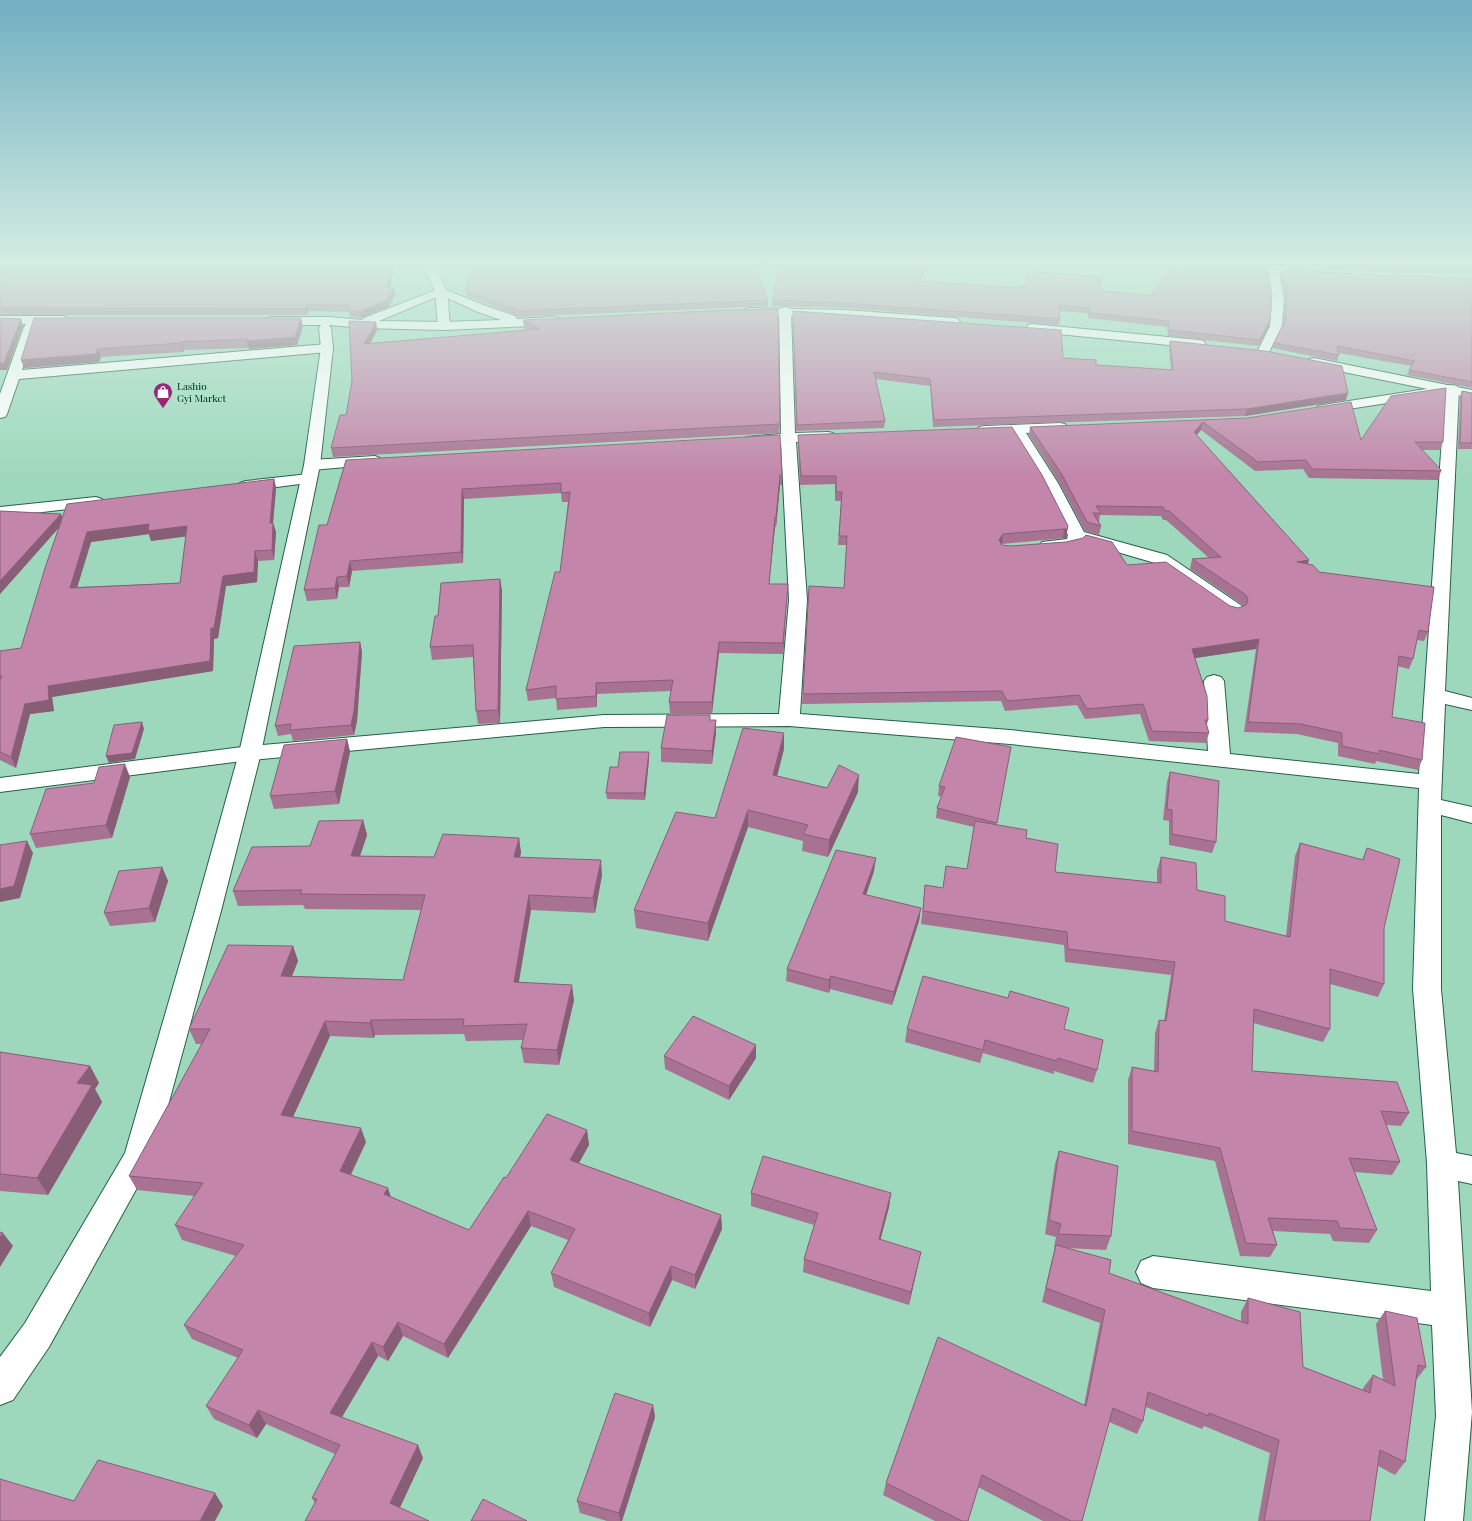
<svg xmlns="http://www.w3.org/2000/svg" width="1472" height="1521" font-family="'Playfair Display',serif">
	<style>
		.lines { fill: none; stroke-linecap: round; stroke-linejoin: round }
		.minor-casing { stroke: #255f47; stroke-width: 2 }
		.tertiary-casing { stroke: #255f47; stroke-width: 2 }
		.secondary-casing { stroke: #255f47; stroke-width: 2 }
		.primary-casing { stroke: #255f47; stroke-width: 2 }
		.minor { fill: #fff; fill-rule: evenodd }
		.tertiary { fill: #fff; fill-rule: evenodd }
		.secondary { fill: #fff; fill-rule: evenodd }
		.primary { fill: #fff; fill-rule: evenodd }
		.wall { fill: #a87392; fill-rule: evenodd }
		.shaded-wall { fill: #885e77 }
		.building { fill: #c386aa; stroke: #885e77; fill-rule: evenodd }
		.labels { text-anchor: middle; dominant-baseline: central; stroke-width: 3; stroke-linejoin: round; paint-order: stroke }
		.far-poi-label { font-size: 10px; fill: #082016; stroke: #aae5c9; text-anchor: start }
	</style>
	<rect width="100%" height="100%" fill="#9dd8bc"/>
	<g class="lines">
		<defs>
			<g id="minor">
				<polygon points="1269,265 1280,265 1280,266 1312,269 1318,272 1312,275 1279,273 1284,299 1282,326 1269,352 1268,355 1258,355 1257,352 1270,326 1272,299 1267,269"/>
				<polygon points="785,307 789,308 791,311 795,433 828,432 833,433 835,436 833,439 796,442 807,600 800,714 1010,730 1208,751 1204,681 1207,677 1214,675 1221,677 1224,681 1230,754 1419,774 1445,394 1323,413 1318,412 1316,409 1318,406 1323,405 1452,385 1457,386 1459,389 1445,691 1472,698 1472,710 1445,704 1441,800 1472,807 1472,823 1441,815 1441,989 1456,1153 1472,1156 1472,1184 1458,1181 1472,1412 1463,1521 1425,1521 1436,1416 1432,1325 1153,1288 1141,1283 1136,1272 1141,1261 1153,1256 1431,1291 1427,1163 1413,989 1419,788 1010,744 789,726 604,727 250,760 0,792 0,778 250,746 604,715 779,714 789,600 781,443 751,444 746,443 744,440 746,437 781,434 779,311 781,308"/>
				<polygon points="30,323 34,324 36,327 22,370 327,344 332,345 333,348 332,351 327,352 19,379 7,414 5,417 0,418 0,394 24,327 26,324"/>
				<path d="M1060,423L1065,424L1067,427L1065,430L1026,433L1058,483L1084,532L1167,555L1242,606L1244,610L1242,614L1235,616L1228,614L1155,563L1083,542L1081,546C1068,549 1055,553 1042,550L1039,546L1042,542L1067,539L1068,535L1042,483L1011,433L984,434L979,433L977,430L979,427L984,426Z"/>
				<polygon points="375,456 380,458 383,461 380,464 312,470 307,468 304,465 307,462 312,460"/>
				<polygon points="309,474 315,476 317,479 315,482 246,491 240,489 238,486 240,483 246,481"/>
				<polygon points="96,497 102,499 104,502 102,505 0,517 0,507"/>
			</g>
			<polygon id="tertiary" points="325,324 329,325 331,328 333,348 320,465 261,753 221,911 154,1157 49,1347 13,1400 0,1405 0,1357 25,1323 125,1153 195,911 239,753 304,465 321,348 319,328 321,325"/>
			<polygon id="secondary" points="423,265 434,265 447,291 450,326 448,329 440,329 438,326 435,291"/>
			<g id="primary">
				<path d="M441,288L486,306L515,316L517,319L554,317L558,318L560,321L558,324L554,325L444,330L361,328L330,325H271L267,324L265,321L267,318L271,317H330L362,320L364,318ZM441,295L478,312L501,320L444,322L379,321Z"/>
				<polygon points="749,308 845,310 954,318 958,319 960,322 958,325 954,326 845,318 745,315 743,312 745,309"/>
				<polygon points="0,316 63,316 67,317 69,320 67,323 63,324 0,324"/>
				<polygon points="1032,324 1199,340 1204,341 1205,344 1204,347 1199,348 1028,331 1026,328 1028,325"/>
				<polygon points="1314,358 1472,390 1472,398 1309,365 1307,362 1309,359"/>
			</g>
		</defs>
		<use href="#minor" class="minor-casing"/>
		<use href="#tertiary" class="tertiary-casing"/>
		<use href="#secondary" class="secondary-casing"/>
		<use href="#primary" class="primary-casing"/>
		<use href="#minor" class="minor"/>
		<use href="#tertiary" class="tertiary"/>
		<use href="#secondary" class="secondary"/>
		<use href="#primary" class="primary"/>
	</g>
	<g class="wall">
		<polygon points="0,265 390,288 395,294 389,307 361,318 350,317 349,312 308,311 307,315 0,315"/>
		<polygon points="469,265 754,265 768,300 768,306 518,317 515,315 467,296 466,291 470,268"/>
		<polygon points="928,265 920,282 1021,288 1100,291 1151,295 1218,270 1219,265 1269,265 1267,267 1270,320 1269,326 1258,346 1168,336 1167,327 1088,318 1088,313 1059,311 1060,319 1059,325 845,308 772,306 772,300"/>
		<polygon points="1284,265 1472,265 1472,274 1368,272"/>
		<polygon points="1282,269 1370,275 1472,278 1472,388 1407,375 1409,370 1412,366 1338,353 1339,355 1337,361 1272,348 1274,343 1284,323 1286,299 1281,275"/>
		<polygon points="793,311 1063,358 1096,365 1171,370 1169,347 1170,341 1346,400 1245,416 933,427 930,386 875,379 885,421 884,428 796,431"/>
		<polygon points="34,318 303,326 297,345 249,349 249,348 184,350 183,352 101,357 99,362 24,368"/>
		<polygon points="523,320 780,424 779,433 333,457 331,448 346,415 376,322 377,330 370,344 528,330 524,328"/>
		<polygon points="1462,391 1472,393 1472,449 1458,449 1460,397"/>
		<polygon points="1247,418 1361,440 1443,442 1440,450 1422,450 1441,471 1438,480 1309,478 1303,469 1255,471 1201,430 1197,435 1308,564 1319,572 1428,632 1424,641 1417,640 1413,659 1409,669 1397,666 1392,717 1422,760 1418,770 1376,761 1375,764 1338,756 1338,743 1297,734 1244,732 1256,649 1195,658 1208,720 1207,725 1209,733 1206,743 1149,741 1140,714 1085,719 1077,705 1005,711 1001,701 802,704 809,586 844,588 847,545 838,545 841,501 835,501 835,484 800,485 798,443 798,435 1068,526 1066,538 1002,544 1002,545 1127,565 1230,606 1238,608 1244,606 1243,605 1190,569 1192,559 1209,558 1166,520 1163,520 1161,516 1100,515 1099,522 1101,526 1099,535 1085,531 1059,482 1029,435 1030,427"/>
		<polygon points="346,460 782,475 782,485 780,485 776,527 775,527 769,584 787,595 783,654 719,653 712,713 670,713 669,702 671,691 597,694 597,707 557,710 556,698 528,701 526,690 560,572 568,502 562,502 561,493 464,499 463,563 352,571 349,587 339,587 337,599 307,601 304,590 327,525"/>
		<path d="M274,479L276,488L273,523L276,532L274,560L258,561L257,582L226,586L218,638L214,639L213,671L52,697L54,711L30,714L16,768L0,760V651L21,648L59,527L0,594V511L61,514L62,518ZM149,534L151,541L186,536L180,583L77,587L91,542Z"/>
		<polygon points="500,579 502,591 500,723 478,724 476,711 473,657 432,660 430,647 438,616"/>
		<polygon points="360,642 362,652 357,721 354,735 293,741 291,734 278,736 275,726"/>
		<polygon points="711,720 716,720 716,733 712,764 661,762 661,748"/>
		<polygon points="784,733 784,749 777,776 827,788 858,792 828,857 802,851 803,841 748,827 708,941 636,928 634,910 715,818"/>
		<polygon points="347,739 350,752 339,804 274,809 270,796"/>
		<polygon points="1011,747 996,825 1026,838 1055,872 1157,883 1157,870 1161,857 1197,890 1225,921 1286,936 1295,856 1300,843 1362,860 1367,848 1384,928 1384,984 1378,997 1330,984 1330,1029 1323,1042 1253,1023 1252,1071 1409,1113 1401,1126 1386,1125 1400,1162 1392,1175 1354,1172 1377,1230 1369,1243 1333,1241 1330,1234 1273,1231 1277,1245 1270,1257 1240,1256 1215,1161 1128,1144 1128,1080 1132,1067 1154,1071 1155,1033 1159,1020 1164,1021 1171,975 1065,962 1064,945 921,924 925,885 943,888 967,869 974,827 936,818 937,808 942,797 938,796 939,786"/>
		<polygon points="649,752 649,759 645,800 607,799 606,793 618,767"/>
		<polygon points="1170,772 1216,842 1212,853 1169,845 1169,821 1163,820 1167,782"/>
		<polygon points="130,777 112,838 36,848 30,834 94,783"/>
		<polygon points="363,820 367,835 360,856 434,857 519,838 521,853 520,857 602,875 595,913 531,910 519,982 574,1000 559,1065 524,1063 521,1048 523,1040 466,1041 464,1034 375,1035 374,1038 330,1036 293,1117 366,1142 351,1175 391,1197 469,1230 506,1178 587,1130 589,1145 579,1163 721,1215 722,1229 695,1289 672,1280 650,1327 554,1287 551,1273 568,1240 531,1226 448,1358 403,1336 388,1361 378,1356 342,1417 423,1458 400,1507 315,1503 312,1498 335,1454 266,1424 257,1438 214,1419 206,1406 238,1358 192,1339 184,1325 236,1256 182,1240 175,1225 194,1196 137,1190 129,1176 202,1044 196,1044 189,1029 293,946 298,961 292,976 403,980 421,910 305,909 303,905 238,906 233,891 310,846"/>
		<polygon points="162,867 168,881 155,922 110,926 104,913"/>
		<polygon points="874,871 866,895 921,908 919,921 892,1005 830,989 829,993 786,981 787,969"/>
		<polygon points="907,1029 1064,1029 1097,1070 1093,1083 1054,1071 1054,1074 983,1053 980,1063 905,1042"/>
		<polygon points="0,1052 90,1066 99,1083 95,1089 102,1102 48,1195 0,1191"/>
		<polygon points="664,1056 756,1058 729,1100 665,1069"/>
		<polygon points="1059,1151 1111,1236 1106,1250 1065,1248 1109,1273 1241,1322 1241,1312 1248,1298 1303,1367 1363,1390 1363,1388 1373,1375 1383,1380 1376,1324 1385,1311 1426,1367 1416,1380 1405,1462 1395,1475 1378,1466 1370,1521 1258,1521 1270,1453 1204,1426 1202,1429 1146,1407 1143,1421 1137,1434 1109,1422 1082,1521 1043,1521 978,1487 968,1521 935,1521 883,1495 886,1483 1084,1405 1100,1323 1042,1302 1052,1259 1055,1247 1054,1247 1056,1237 1045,1234 1055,1164"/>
		<polygon points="751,1193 891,1193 889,1207 880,1240 921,1252 909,1305 803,1272 804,1259 814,1225 751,1206"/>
		<polygon points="653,1405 655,1417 622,1521 607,1521 580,1513 577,1501"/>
	</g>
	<g class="shaded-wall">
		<polygon points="393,265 395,265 389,295 387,288"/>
		<polygon points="926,265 928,265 918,287 918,281"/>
		<polygon points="394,288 395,294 389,307 361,318 360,312"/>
		<polygon points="307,305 308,311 307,315 305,309"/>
		<polygon points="301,318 303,326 297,345 249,349 247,341"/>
		<polygon points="21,319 23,326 7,370 0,370 0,363"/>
		<polygon points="1270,320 1269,326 1258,346 1260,340"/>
		<polygon points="376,322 377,330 366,352 364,344"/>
		<polygon points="181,342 184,350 183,352 180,343"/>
		<polygon points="98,349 101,357 99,362 24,368 21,360"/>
		<polygon points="1348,393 1346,400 1245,416 1247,409"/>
		<polygon points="1203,422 1201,430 1192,440 1194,432"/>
		<polygon points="780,475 780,485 776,527 776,517"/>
		<polygon points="274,479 276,488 273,523 276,532 274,560 272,550 270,523"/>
		<polygon points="462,489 464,499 463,563 461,552"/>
		<polygon points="61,514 64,522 0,594 0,581"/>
		<polygon points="775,517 775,527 768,594 769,584"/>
		<polygon points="149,524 187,526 190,536 151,541 149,534 91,542 74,598 70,588 87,532"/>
		<polygon points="1068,526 1066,538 1063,539 1064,529"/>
		<polygon points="1003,534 1002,544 998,549 999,540"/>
		<polygon points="255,551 258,561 257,582 226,586 218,638 214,639 213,671 52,697 54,711 30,714 16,768 11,757 25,704 48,686 211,628 223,576"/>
		<polygon points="1309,560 1306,570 1297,562"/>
		<polygon points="350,561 352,571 349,587 347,576"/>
		<polygon points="337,577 339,587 337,599 335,588"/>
		<polygon points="500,579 502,591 500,723 498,710"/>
		<polygon points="788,584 787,595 783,654 783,643"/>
		<polygon points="1259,639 1256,649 1189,659 1192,649"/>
		<polygon points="360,642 362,652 357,721 354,735 351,725"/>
		<polygon points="719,642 719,653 712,713 712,702"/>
		<polygon points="596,683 597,694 597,707 596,696"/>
		<polygon points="716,720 716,733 712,764 712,751"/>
		<polygon points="142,722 144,729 135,759 109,763 106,756"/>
		<polygon points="784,733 784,749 773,792 773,775"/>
		<polygon points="347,739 350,752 339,804 335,791"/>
		<polygon points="649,752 649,759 645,800 644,793"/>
		<polygon points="125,764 130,777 112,838 106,825"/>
		<polygon points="859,775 858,792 828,857 829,840"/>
		<polygon points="748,810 748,827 708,941 708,923"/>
		<polygon points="363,820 367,835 355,871 351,856"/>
		<polygon points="519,838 521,853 516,871 514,857"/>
		<polygon points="27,841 33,853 20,898 0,902 0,889"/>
		<polygon points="876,858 874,871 862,907 863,894"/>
		<polygon points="601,860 602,875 595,913 593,898"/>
		<polygon points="162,867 168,881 155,922 149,908"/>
		<polygon points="529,895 531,910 516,997 514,982"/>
		<polygon points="921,908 919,921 892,1005 894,992"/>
		<polygon points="293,946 298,961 286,991 281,976"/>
		<polygon points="831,976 830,989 829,993 829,980"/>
		<polygon points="572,985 574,1000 559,1065 557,1050"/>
		<polygon points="371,1020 375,1035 374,1038 370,1023"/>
		<polygon points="325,1021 330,1036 287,1130 281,1115"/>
		<polygon points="756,1045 756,1058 729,1100 729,1086"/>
		<polygon points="90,1066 99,1083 95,1089 102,1102 48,1195 37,1178 77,1083"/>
		<polygon points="361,1128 366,1142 345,1186 340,1171"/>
		<polygon points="587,1130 589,1145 572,1175 570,1160"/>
		<polygon points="388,1188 393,1203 384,1194"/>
		<polygon points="891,1193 889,1207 877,1253 879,1239"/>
		<polygon points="528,1211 531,1226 448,1358 444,1344"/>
		<polygon points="721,1215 722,1229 695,1289 695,1275"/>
		<polygon points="3,1233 13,1246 0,1267 0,1238"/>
		<polygon points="921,1252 918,1265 909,1305 911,1292"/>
		<polygon points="671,1266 672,1280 650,1327 649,1313"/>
		<polygon points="398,1322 403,1336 388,1361 383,1347"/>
		<polygon points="372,1342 378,1356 336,1427 330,1413"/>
		<polygon points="653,1405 655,1417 622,1521 620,1521 619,1513"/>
		<polygon points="258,1410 266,1424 257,1438 249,1425"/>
		<polygon points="418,1445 423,1458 396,1516 390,1503"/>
		<polygon points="215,1493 223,1506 215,1521 200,1521"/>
	</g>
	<g class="building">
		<polygon points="0,265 393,265 387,288 394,288 387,300 360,312 349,311 348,305 307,305 305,309 0,308"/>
		<polygon points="470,265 754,265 768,300 517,311 515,309 466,291 470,266"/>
		<polygon points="780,265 926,265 918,281 1021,288 1021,286 1025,286 1028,271 1101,277 1100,291 1151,295 1165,276 1167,265 1218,270 1219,265 1267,265 1272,294 1270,320 1260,340 1169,330 1168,321 1089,313 1089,308 1059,305 1060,319 845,303 772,300"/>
		<polygon points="1349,265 1472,265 1472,269 1370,266"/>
		<polygon points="1282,269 1370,275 1472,278 1472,382 1409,370 1415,361 1337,346 1339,355 1274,343 1285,321 1287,294"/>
		<polygon points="778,309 780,424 331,448 340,415 346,415 352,381 349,321 376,322 364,344 540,329 523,320 728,310"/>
		<polygon points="793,311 1061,330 1063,358 1096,360 1096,365 1173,370 1170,341 1265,351 1342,366 1348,393 1247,409 934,420 930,379 874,372 885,421 797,425"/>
		<polygon points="0,318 21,319 4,363 0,363"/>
		<polygon points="34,318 301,318 295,337 247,341 248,339 181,342 180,343 98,349 96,354 21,360"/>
		<polygon points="1446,388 1443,442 1415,442 1441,470 1441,471 1312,469 1306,460 1258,462 1203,422 1194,432 1309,560 1297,562 1313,565 1319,572 1434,587 1428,632 1419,630 1413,659 1399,656 1392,717 1425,723 1422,760 1379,750 1379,754 1342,746 1342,733 1301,724 1248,722 1259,639 1192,649 1207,696 1208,720 1205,720 1209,733 1152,731 1143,704 1087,709 1079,695 1007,701 1002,691 803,694 809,586 844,588 847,536 839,536 842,492 836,492 836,476 801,476 798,435 1012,427 1042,475 1068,526 1067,529 1064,529 1003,534 999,540 1002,545 1010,546 1066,542 1083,538 1086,535 1112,542 1127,565 1166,562 1230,606 1238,608 1246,605 1248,600 1246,595 1192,559 1221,557 1169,511 1165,511 1163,507 1096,506 1101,513 1093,513 1101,526 1087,522 1061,473 1030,427 1247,418 1351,402 1361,440 1391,396"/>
		<polygon points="1462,391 1472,393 1472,443 1460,443"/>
		<polygon points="780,435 782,475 780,475 776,517 775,517 769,584 788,584 783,643 719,642 712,702 669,702 673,680 596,683 596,696 556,699 556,686 526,690 555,572 560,572 570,492 561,493 561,483 462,489 461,552 350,561 347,576 337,577 335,588 304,590 319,525 327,525 346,460"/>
		<path d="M274,479L270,523H273L272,550L255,551L254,572L223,576L214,628H211L210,661L48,686L49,700L25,704L11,757L0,752V680L2,676H0V651L21,648L45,568L67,504ZM149,524L148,531L187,526L180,583L70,588L87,532Z"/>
		<polygon points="0,511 61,514 0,581"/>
		<polygon points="500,579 498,710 476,711 473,645 430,647 435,616 438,616 441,583"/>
		<polygon points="360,642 354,711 351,725 290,730 291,724 275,726 294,646"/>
		<polygon points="667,715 710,715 710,720 716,720 712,751 661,748"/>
		<polygon points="142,722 132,753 106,756 114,725"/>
		<polygon points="743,728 784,733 773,775 827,788 839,765 859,775 829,840 803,834 808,825 748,810 708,923 634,910 676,812 715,818"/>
		<polygon points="956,737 1011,747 997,823 937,808 945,787 939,786"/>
		<polygon points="347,739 335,791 270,796 284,745"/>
		<polygon points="620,752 649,752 644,793 606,793 610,767 618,767"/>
		<polygon points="125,764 106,825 30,834 46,789 94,783 99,767"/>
		<polygon points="1170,772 1219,781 1216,842 1172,834 1172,810 1167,809"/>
		<polygon points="363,820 351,856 434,857 443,834 519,838 514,857 601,860 593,898 529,895 514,982 572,985 557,1050 521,1048 527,1024 463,1026 464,1019 371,1020 370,1023 325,1021 281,1115 361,1128 340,1171 388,1188 384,1194 469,1230 504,1177 506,1178 547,1114 587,1130 570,1160 721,1215 695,1275 671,1266 649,1313 551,1273 575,1229 528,1211 444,1344 398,1322 383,1347 372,1342 330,1413 418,1445 390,1503 429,1521 305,1521 317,1499 312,1498 340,1445 258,1410 249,1425 206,1406 243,1350 184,1325 244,1245 175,1225 203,1183 129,1176 210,1029 189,1029 228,945 293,946 281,976 403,980 425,895 300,894 302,890 233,891 252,847 310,846 319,821"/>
		<polygon points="975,821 1027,830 1026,838 1058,844 1055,872 1161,883 1161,857 1196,863 1197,890 1225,896 1225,921 1290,937 1300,843 1363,860 1367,848 1400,859 1384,928 1384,984 1330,969 1330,1029 1254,1009 1252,1071 1397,1082 1409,1113 1381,1111 1400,1162 1349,1158 1377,1230 1340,1228 1337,1221 1268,1218 1277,1245 1246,1243 1220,1148 1132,1131 1132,1067 1158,1072 1159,1020 1166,1021 1175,962 1068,949 1067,932 923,911 925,885 943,888 946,866 967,869"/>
		<polygon points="27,841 14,886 0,889 0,845"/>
		<polygon points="836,850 876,858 863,894 921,908 894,992 831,976 829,980 787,969"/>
		<polygon points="162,867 149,908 104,913 119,871"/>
		<polygon points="923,976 1008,998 1010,991 1069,1008 1064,1029 1103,1040 1097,1070 1058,1058 1057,1061 985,1040 983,1050 907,1029"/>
		<polygon points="693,1016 756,1045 729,1086 664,1056"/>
		<polygon points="0,1052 90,1066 77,1083 92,1085 37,1178 0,1174"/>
		<polygon points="1059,1151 1118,1166 1111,1236 1058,1234 1061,1224 1049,1220"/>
		<polygon points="763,1156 891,1193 879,1239 921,1252 911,1292 804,1259 818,1213 751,1193"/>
		<polygon points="0,1232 3,1233 0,1238"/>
		<polygon points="1056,1245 1111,1260 1109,1273 1248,1324 1248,1298 1300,1312 1303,1367 1370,1393 1373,1375 1395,1386 1385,1311 1417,1318 1426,1367 1418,1365 1405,1462 1380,1450 1370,1521 1264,1521 1279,1440 1209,1413 1209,1416 1148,1392 1143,1421 1113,1408 1082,1521 1071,1521 982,1475 968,1521 962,1521 886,1483 938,1337 1086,1406 1105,1310 1046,1288"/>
		<polygon points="615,1393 653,1405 619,1513 577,1501"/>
		<polygon points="98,1460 215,1493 200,1521 0,1521 0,1479 74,1501"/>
		<polygon points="483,1499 527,1521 471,1521"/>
	</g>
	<linearGradient id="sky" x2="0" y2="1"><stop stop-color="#71afc2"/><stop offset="0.55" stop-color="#d3ede1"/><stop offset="1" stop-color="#d3ede1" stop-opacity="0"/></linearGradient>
	<rect width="1472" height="478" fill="url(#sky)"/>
	<defs>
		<symbol id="shop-pin" viewBox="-11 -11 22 30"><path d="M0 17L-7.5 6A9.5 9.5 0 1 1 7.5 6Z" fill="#9f2479" stroke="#aae5c9"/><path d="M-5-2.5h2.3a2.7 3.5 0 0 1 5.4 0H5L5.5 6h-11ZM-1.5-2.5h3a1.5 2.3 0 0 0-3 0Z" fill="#fff"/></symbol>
	</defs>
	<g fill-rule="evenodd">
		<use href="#shop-pin" x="152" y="381" width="22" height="30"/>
	</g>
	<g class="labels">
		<g class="far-poi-label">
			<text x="177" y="386">Lashio<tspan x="177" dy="12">Gyi Market</tspan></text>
		</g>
	</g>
</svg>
